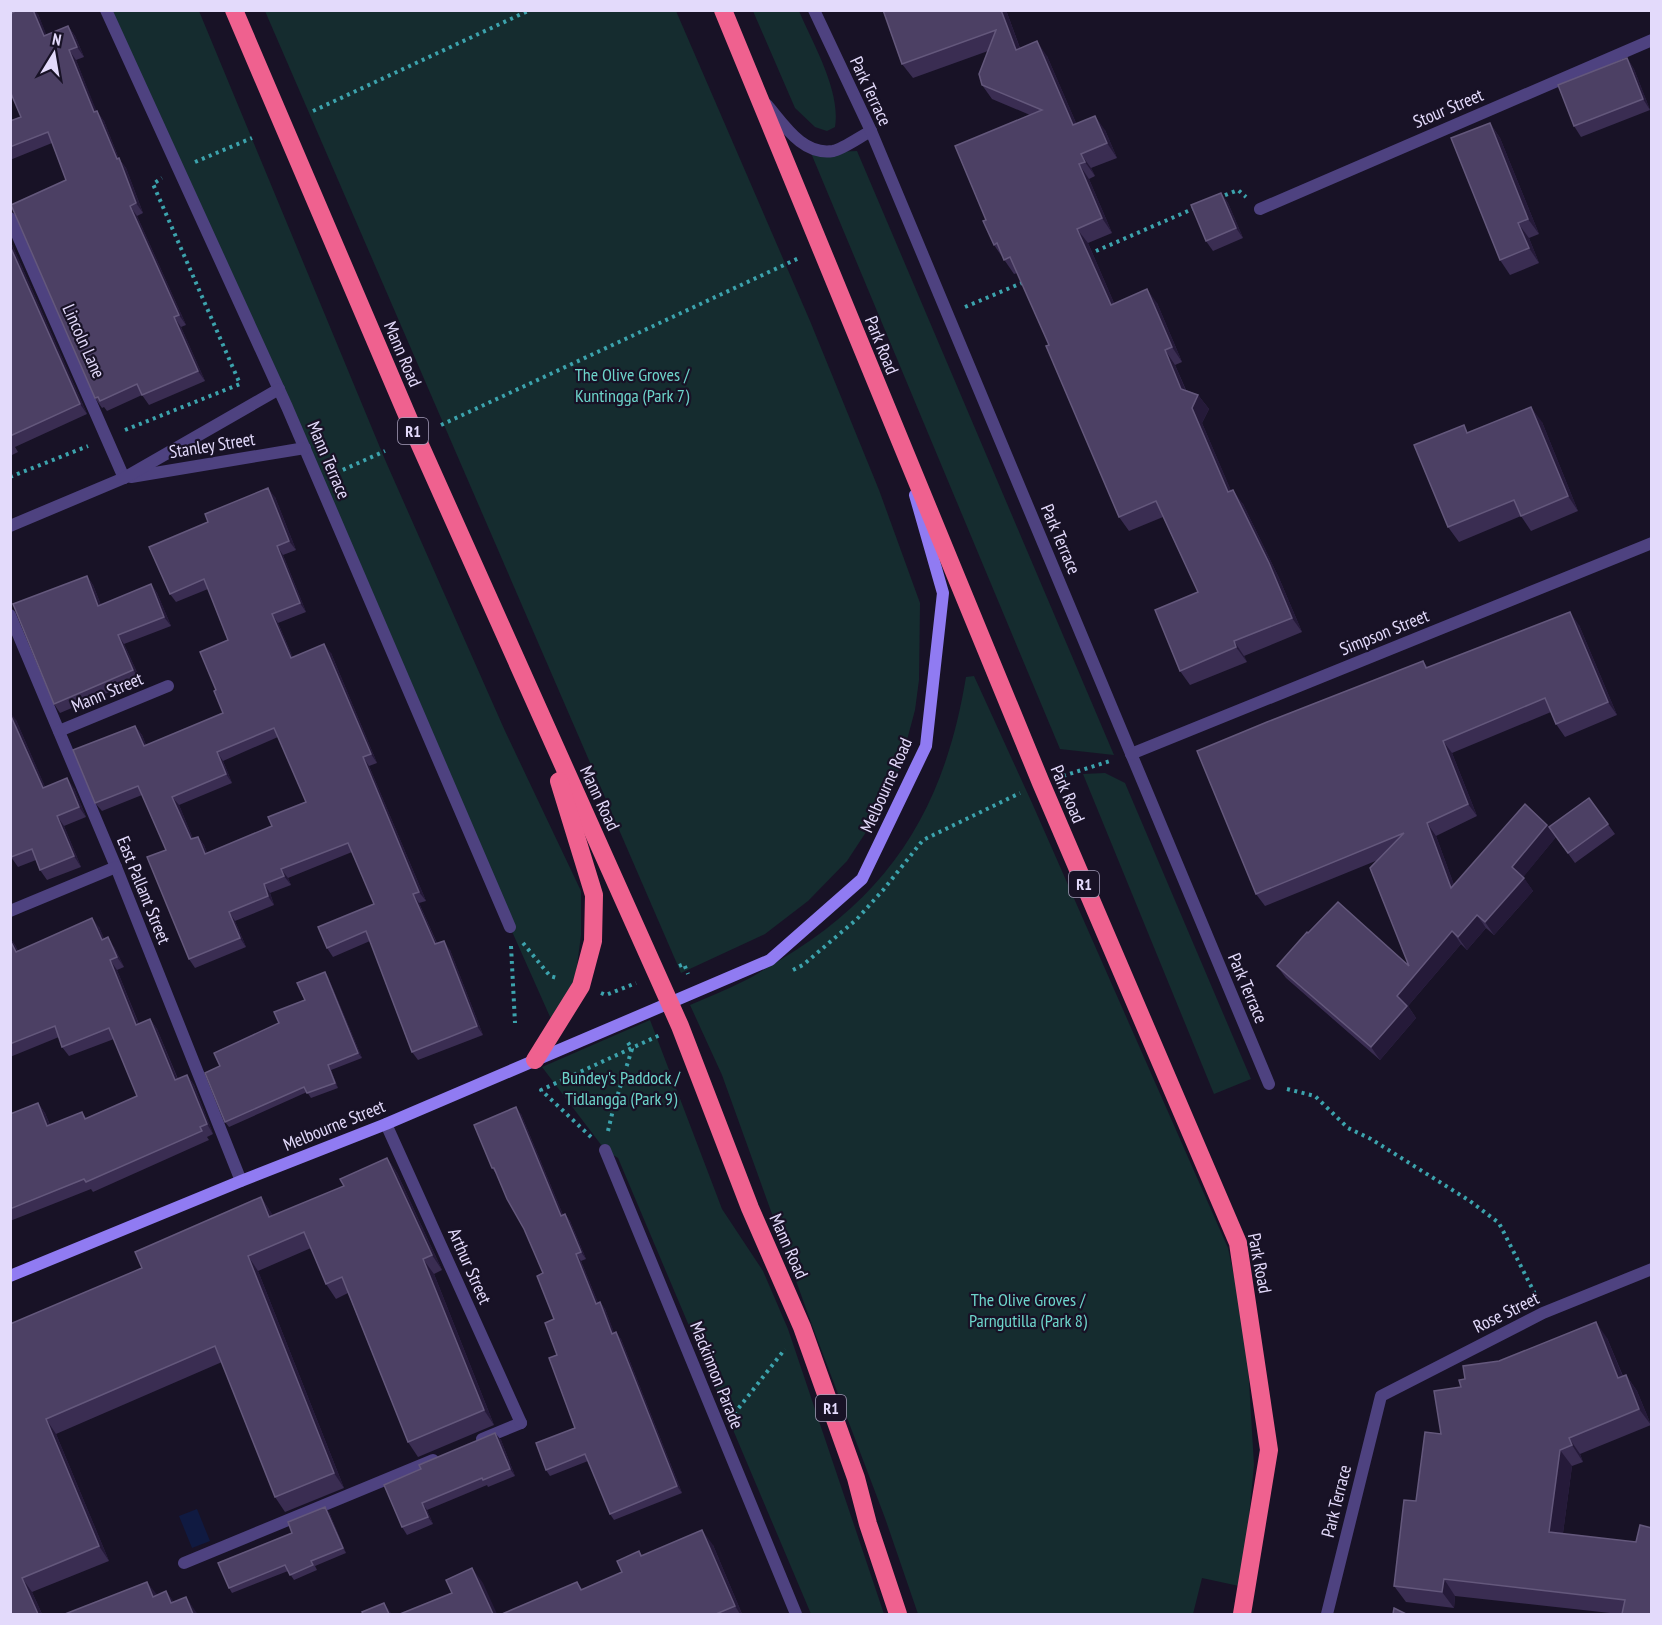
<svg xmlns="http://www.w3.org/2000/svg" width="1662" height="1625" font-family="'PT Sans Narrow',sans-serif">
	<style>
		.green { fill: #152c2f }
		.water { fill: #101a41 }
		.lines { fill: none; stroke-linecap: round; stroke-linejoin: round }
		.path { stroke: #3ca3ad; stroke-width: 4; stroke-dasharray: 3 4.5; stroke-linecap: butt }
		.lane { stroke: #4e4280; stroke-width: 12 }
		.street { stroke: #4e4280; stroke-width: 12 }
		.secondary { stroke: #907bf2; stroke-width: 12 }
		.highway { stroke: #ef618f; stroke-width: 18 }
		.wall { fill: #3a2d52; fill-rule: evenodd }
		.shaded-wall { fill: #251a39 }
		.building { fill: #4c4064; stroke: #64587c; stroke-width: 1.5; fill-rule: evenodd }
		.labels { text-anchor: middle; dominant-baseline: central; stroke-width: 4.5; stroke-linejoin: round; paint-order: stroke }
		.shield { fill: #181226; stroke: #a69ebb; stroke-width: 1.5 }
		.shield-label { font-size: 16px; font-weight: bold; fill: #e3dafb }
		.street-label { font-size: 18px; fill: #e3dafb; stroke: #181226 }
		.park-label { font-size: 18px; fill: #6dd5cb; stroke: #181226 }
	</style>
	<rect width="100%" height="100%" fill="#181226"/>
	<g class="green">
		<polygon points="106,11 199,11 386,462 505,731 581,891 581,935 573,997 555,1028 510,927 319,481"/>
		<polygon points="265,11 676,11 810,321 879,490 920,603 919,680 915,710 899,770 868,829 847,861 808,901 765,934 681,973"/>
		<path d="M753,11H799C813,44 841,91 835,127L827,131L815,127L795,108Z"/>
		<polygon points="857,151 1114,755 1060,749 811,153"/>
		<path d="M974,676L1032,803L1228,1248L1246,1332L1254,1465L1248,1527L1239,1586L1202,1578L1193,1614H918L885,1518L813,1328L722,1075L690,1005C708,997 726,990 744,981C756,975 768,967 780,960C893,893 945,805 966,677Z"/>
		<polygon points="1105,773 1125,783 1251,1079 1214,1094 1083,774"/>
		<polygon points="650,1020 722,1209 763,1271 788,1329 884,1614 811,1614 618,1158 605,1150 542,1067"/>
	</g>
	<polygon class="water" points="197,1509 210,1541 192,1548 179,1516"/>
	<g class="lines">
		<g class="path">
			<polyline points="313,111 530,10"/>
			<polyline points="195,162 252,138"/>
			<polyline points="1218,198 1238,190 1246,197"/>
			<polyline points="1089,254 1195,208"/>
			<polyline points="965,307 1024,282"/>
			<polyline points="441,425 799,258"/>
			<polyline points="125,430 240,384 153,184 162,178"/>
			<polyline points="336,473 385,451"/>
			<polyline points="10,477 88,446"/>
			<polyline points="1063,776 1113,760"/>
			<polyline points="523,943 550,976 557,978"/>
			<polyline points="511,946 515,1023"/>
			<polyline points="679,966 684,964 688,974"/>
			<polyline points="793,970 803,965 857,919 884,889 923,840 1020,793"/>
			<polyline points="601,993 606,995 636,983"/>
			<polyline points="1287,1089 1315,1096 1348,1128 1371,1139 1470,1201 1499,1223 1536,1296"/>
			<polyline points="608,1131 613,1110 632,1049 627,1041"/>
			<polyline points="591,1137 541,1090 660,1035"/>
			<polyline points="734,1414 785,1349"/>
		</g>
		<g class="lane">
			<path d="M767,105C784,125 803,156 833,151C843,149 861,136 871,131"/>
			<polyline points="482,1439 521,1423"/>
			<polyline points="184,1563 433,1460"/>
		</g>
		<g class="street">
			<polyline points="106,10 287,407 510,927"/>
			<polyline points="814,10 871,131 1269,1084"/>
			<polyline points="1260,209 1652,40"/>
			<polyline points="10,218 124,478"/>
			<polyline points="131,477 305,448"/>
			<polyline points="10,526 124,478 279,389"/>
			<polyline points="10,615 116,867 241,1181"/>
			<polyline points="59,731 168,686"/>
			<polyline points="1131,754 1652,543"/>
			<polyline points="10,911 116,867"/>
			<polyline points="386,1124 521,1423"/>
			<polyline points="605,1150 796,1614"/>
			<polyline points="1327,1614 1381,1396 1543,1313 1652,1269"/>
		</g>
		<polyline class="secondary" points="10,1276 241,1181 386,1124 770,960 862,879 926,746 943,593 915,495"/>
		<g class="highway">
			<polyline points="234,10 416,436 680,1026 750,1208 802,1327 856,1478 868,1524 898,1614"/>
			<polyline points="723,10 1041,783 1238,1243 1269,1450 1242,1614"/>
			<polyline points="535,1060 581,986 593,941 594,895 559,781"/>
		</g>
	</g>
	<g class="wall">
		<polygon points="883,10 1006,10 1020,48 1047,56 1076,123 1105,130 1117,158 1091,168 1095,176 1089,179 1112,233 1088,243 1114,303 1157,303 1182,362 1175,365 1186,390 1198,395 1209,409 1202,423 1231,491 1243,504 1279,578 1302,632 1244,656 1247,662 1190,685 1180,671 1198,592 1163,517 1129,531 1119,517 1049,345 1017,273 1014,274 994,245 986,220 1030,115 992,99 982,85 988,51 913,78 902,64"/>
		<polygon points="38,14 46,35 68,26 75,36 84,57 76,60 96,111 104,121 119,159 126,168 143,213 137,216 186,325 181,327 205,381 149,405 142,395 107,411 104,407 102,408 95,398 66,180 52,143 10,160 10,121 21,117"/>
		<polygon points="1627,58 1634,69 1650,110 1581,137 1574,126"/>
		<polygon points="1490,123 1500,138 1539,234 1529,238 1539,263 1510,275 1500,260"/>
		<polygon points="1221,193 1228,203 1243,238 1213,251 1206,241"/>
		<polygon points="10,240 87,414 15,447 18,452 10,456"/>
		<polygon points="1542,422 1578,511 1531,531 1521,516 1459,542 1448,527 1469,432"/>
		<path d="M275,497L296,550L283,555L306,612L278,623L293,658L331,653L377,763L369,766L426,901L419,903L437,943L450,950L483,1035L418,1060L412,1052L370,941L333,957L327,948L374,904L352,852L288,878L291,885L270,893L274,905L235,921L246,947L195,968L189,959L166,850L142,795L102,811L95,803L135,726L142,735L146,745L223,713L216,690L228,640L208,589L176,602L170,594ZM278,737L306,802L272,826L207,853L204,845L198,837L193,839L179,805L232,783L223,761Z"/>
		<polygon points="87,576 93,585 101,605 151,584 157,593 171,626 124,644 140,679 60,713 54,704"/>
		<polygon points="1579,625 1617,715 1565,737 1556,724 1551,712 1452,753 1477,816 1436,836 1454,885 1547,825 1549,827 1589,798 1615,834 1575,863 1556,837 1523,877 1533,891 1494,935 1486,928 1467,950 1461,944 1408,1006 1416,1018 1380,1060 1286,978 1277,966 1308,933 1409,966 1378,860 1265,906 1256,894 1423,661 1428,668"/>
		<polygon points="16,720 45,787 74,788 86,817 64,826 81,867 47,880 40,870 36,860 18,867 11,857"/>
		<polygon points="99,927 104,939 114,947 124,967 117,970 139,1024 150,1019 157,1029 178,1079 187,1075 194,1085 213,1134 207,1137 209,1140 93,1192 91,1189 10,1221 10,1114 38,1103 45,1113 50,1125 82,1112 86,1118 137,1096 114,1039 69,1056 62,1047 59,1037 10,1057 10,938 15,945 18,951"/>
		<polygon points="325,972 328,977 362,1058 331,1070 338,1088 311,1098 307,1092 229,1127 225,1122 220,1066 279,1023 305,1000"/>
		<polygon points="521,1114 563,1215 565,1214 570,1221 586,1259 581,1261 598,1303 600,1302 605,1309 614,1333 621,1339 682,1493 614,1520 610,1514 588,1461 550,1476 546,1470 575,1428 557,1355 554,1319 543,1273 524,1229 497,1175 492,1168"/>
		<polygon points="387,1158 397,1173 442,1270 434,1274 494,1425 418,1457 408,1442 348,1293 336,1299 326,1284 311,1248 258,1271 344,1488 285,1512 275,1497 222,1362 56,1434 109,1561 32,1592 42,1614 10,1614 10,1324 142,1268 261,1197 273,1216 344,1186"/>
		<polygon points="1607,1338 1623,1376 1626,1375 1637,1391 1651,1425 1580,1454 1583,1462 1572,1466 1563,1533 1652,1614 1619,1614 1455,1596 1454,1608 1406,1602 1394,1586 1416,1501 1441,1434 1461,1387 1465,1379 1499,1361"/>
		<polygon points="495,1433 501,1440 515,1476 488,1487 487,1485 427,1510 433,1524 407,1535 402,1527 421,1469"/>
		<polygon points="329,1512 346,1553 315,1566 317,1570 294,1580 288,1571 232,1593 229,1588 292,1533"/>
		<polygon points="713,1545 742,1614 502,1614 577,1582 582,1589 622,1572 639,1551 642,1555"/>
	</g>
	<g class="shaded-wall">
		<polygon points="33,10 35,10 38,14 51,46 44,36"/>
		<polygon points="1001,10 1006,10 1026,65 1016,50"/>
		<polygon points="68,26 75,36 84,57 77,47"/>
		<polygon points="1037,41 1047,56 1083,139 1073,125"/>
		<polygon points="69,50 76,60 101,122 94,112"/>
		<polygon points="1627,58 1634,69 1650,110 1643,99"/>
		<polygon points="97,111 104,121 119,159 126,168 143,213 136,203 117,159"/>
		<polygon points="1095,116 1105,130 1117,158 1107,143"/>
		<polygon points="1490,123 1500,138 1539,234 1528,219"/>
		<polygon points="1081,154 1091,168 1095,176 1085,162"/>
		<polygon points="1079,164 1089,179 1112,233 1102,218"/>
		<polygon points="1221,193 1228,203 1243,238 1236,228"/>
		<polygon points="130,206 137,216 186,325 179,315"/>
		<polygon points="1518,223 1529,238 1539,263 1529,248"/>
		<polygon points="1077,229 1088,243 1121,319 1111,305"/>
		<polygon points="10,240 87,414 80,404 10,246"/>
		<polygon points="1147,289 1157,303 1182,362 1172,347"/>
		<polygon points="174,317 181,327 205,381 198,371"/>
		<polygon points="1165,350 1175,365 1191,403 1181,389"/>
		<polygon points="1198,395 1209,409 1202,423 1238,507 1228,492 1192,408"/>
		<polygon points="1531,407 1542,422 1578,511 1568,496"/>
		<polygon points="268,488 275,497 296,550 289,541"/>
		<polygon points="1233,490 1243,504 1279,578 1302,632 1292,618"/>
		<polygon points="277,546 283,555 306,612 300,603"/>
		<polygon points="87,576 93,585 105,615 98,606"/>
		<polygon points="151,584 157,593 171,626 164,617"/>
		<polygon points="1570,612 1579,625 1617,715 1608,702"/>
		<polygon points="272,614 278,623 297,667 291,658"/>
		<polygon points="118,635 124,644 140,679 133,670"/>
		<polygon points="1234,641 1244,656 1247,662 1236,647"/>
		<polygon points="324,644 331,653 377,763 371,754"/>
		<polygon points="10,712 16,720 50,798 43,788"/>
		<polygon points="135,726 142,735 150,755 144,746"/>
		<polygon points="1443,741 1452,753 1477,816 1468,804"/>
		<polygon points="217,752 223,761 232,783 226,774"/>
		<polygon points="363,757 369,766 426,901 419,892"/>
		<polygon points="67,778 74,788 86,817 79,807"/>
		<polygon points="172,797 179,805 197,848 191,839"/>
		<polygon points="57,816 64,826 81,867 74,856"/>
		<polygon points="1427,823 1436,836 1460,901 1451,888"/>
		<polygon points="1547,825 1556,837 1521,880 1512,867"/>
		<polygon points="198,837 204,845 211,863 205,854"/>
		<polygon points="281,869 288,878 291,885 284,876"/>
		<polygon points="1524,878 1533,891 1494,935 1485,922"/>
		<polygon points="264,884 270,893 274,905 268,896"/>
		<polygon points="413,894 419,903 441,953 435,944"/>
		<polygon points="229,912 235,921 246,947 240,938"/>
		<polygon points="1477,915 1486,928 1467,950 1458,937"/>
		<polygon points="92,918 99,927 109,949 102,940"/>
		<polygon points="1452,931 1461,944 1408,1006 1416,1018 1380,1060 1371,1047 1397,996"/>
		<polygon points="108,937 114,947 124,967 117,957"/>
		<polygon points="10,938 15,945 22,962 16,952"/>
		<polygon points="444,941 450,950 483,1035 477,1026"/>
		<polygon points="110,960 117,970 143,1035 136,1025"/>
		<polygon points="325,972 328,977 362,1058 358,1053"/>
		<polygon points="150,1019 157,1029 182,1090 175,1080"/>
		<polygon points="328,1065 331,1070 338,1088 335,1083"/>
		<polygon points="187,1075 194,1085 213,1134 207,1124"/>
		<polygon points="38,1103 45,1113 54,1136 47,1126"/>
		<polygon points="516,1107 521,1114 566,1222 561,1216"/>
		<polygon points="387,1158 397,1173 442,1270 432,1255"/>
		<polygon points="261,1197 271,1212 280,1232 269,1217"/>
		<polygon points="565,1214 570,1221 586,1259 581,1252"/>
		<polygon points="576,1254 581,1261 601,1310 596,1304"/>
		<polygon points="248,1256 258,1271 344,1488 334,1473"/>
		<polygon points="423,1259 434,1274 494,1425 484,1410"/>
		<polygon points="600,1302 605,1309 617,1340 612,1334"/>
		<polygon points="1596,1322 1607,1338 1630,1394 1618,1378"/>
		<polygon points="616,1332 621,1339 682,1493 677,1486"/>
		<polygon points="1626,1375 1637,1391 1651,1425 1639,1409"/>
		<polygon points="46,1419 56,1434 109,1561 99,1546"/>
		<polygon points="495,1433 501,1440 515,1476 510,1469"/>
		<polygon points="1569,1438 1580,1454 1583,1462 1572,1445"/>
		<polygon points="1560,1450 1572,1466 1561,1548 1549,1532"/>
		<polygon points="422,1503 427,1510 433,1524 428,1517"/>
		<polygon points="325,1507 329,1512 346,1553 343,1548"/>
		<polygon points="702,1530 713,1545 742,1614 740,1614 735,1606"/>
		<polygon points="472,1568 483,1583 497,1614 493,1614"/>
		<polygon points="22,1578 32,1592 42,1614 38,1614"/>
		<polygon points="1444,1579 1455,1596 1454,1608 1442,1592"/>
		<polygon points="147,1582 158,1596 153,1597"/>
		<polygon points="166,1591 177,1606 171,1603"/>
		<polygon points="186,1597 196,1612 198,1614 193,1614"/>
		<polygon points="384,1603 392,1614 389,1614"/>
	</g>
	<g class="building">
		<polygon points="17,10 33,10 44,36 68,26 77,47 69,50 94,112 97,111 117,159 119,158 136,203 130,206 179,315 174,317 198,371 142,395 137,384 100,401 98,397 95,398 11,205 66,180 48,132 10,147 10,121 21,117 10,91 10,14"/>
		<polygon points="883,10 1001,10 1016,50 1037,41 1073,125 1095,116 1107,143 1081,154 1085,162 1079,164 1102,218 1077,229 1111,305 1147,289 1172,347 1165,350 1181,389 1198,395 1192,408 1228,492 1233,490 1269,563 1292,618 1234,641 1236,647 1180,671 1155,610 1198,592 1156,501 1119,517 1046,346 1049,345 1010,257 1004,260 997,243 994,245 983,221 986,220 955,146 1042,110 982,85 979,74 996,30 902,64"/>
		<polygon points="1627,58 1643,99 1574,126 1558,85"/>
		<polygon points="1490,123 1528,219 1518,223 1529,248 1500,260 1451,138"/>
		<polygon points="1221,193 1236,228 1206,241 1191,205"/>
		<polygon points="10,246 80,404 10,436"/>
		<polygon points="1531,407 1568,496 1521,516 1514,500 1448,527 1414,445 1464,425 1467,433"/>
		<path d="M268,488L289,541L277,546L300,603L272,614L291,658L324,644L371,754L363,757L419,892L413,894L435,944L444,941L477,1026L412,1052L366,931L327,948L318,927L374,904L348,843L281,869L284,876L264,884L268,896L229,912L240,938L189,959L147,857L166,850L138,786L95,803L73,750L135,726L144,746L223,713L214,691L216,690L200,652L228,640L204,579L170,594L149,547L208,522L205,514ZM274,728L306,802L268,817L272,826L205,854L198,837L191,839L172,797L226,774L217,752Z"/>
		<polygon points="87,576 98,606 151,584 164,617 118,635 133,670 54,704 13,604"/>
		<polygon points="1570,612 1608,702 1556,724 1545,698 1443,741 1468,804 1427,823 1451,888 1525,804 1547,825 1512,867 1524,878 1485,922 1477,915 1458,937 1452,931 1397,996 1407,1006 1371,1047 1277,966 1307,932 1308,933 1338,902 1409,966 1370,868 1404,833 1256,894 1197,751 1267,722 1423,661 1426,668"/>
		<polygon points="10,714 43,788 67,778 79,807 57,816 74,856 40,870 32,849 11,857 10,855"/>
		<polygon points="1589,798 1608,824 1568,853 1549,827"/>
		<polygon points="92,918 102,940 108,937 117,957 110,960 136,1025 150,1019 175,1080 187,1075 207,1124 200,1127 202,1131 86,1182 84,1179 10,1209 10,1114 38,1103 47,1126 82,1112 85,1119 137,1096 109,1028 62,1047 55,1026 10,1044 10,940 16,952"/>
		<polygon points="325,972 358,1053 328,1065 335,1083 307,1093 304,1087 225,1122 205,1073 220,1066 214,1053 279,1023 274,1012 305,1000 297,983"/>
		<polygon points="516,1107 561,1216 565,1214 581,1252 576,1254 596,1304 600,1302 612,1334 616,1332 677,1486 610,1514 585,1454 546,1470 536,1443 575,1428 549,1358 557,1355 545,1323 554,1319 537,1276 543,1273 524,1229 507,1199 494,1168 492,1168 474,1125"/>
		<polygon points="387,1158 432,1255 423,1259 484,1410 408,1442 342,1277 326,1284 304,1232 248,1256 334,1473 275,1497 215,1346 46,1419 99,1546 22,1578 38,1614 10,1614 10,1324 142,1268 135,1252 261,1197 269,1217 344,1186 340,1179"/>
		<polygon points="1596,1322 1618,1378 1626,1375 1639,1409 1569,1438 1572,1445 1560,1450 1549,1532 1636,1542 1640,1525 1652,1528 1652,1614 1622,1614 1625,1600 1444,1579 1442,1592 1394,1586 1404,1500 1416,1501 1425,1432 1441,1434 1434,1391 1461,1387 1459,1380 1465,1379 1463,1366 1499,1361"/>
		<polygon points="495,1433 510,1469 483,1480 482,1478 422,1503 428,1517 402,1527 384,1485 421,1469 419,1465"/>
		<polygon points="325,1507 343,1548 311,1561 313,1565 290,1575 285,1565 229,1588 218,1563 292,1533 288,1522"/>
		<polygon points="702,1530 735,1606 716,1614 502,1614 577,1582 581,1590 622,1572 617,1561 639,1551 641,1556"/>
		<polygon points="472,1568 493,1614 400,1614 452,1593 446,1580"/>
		<polygon points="147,1582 153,1597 166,1591 171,1603 186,1597 193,1614 65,1614"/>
		<polygon points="384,1603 389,1614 363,1614 362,1612"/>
		<polygon points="1394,1608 1406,1614 1393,1614"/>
	</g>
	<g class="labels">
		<g class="shield">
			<rect x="398" y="418" width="30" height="26" rx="4.5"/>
			<rect x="1069" y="871" width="30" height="26" rx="4.5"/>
			<rect x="816" y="1395" width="30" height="26" rx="4.5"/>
		</g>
		<g class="shield-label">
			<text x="413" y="431">R1</text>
			<text x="1084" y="884">R1</text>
			<text x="831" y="1408">R1</text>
		</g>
		<g class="street-label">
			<text transform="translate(871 91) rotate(65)">Park Terrace</text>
			<text transform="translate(1448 108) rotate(-23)">Stour Street</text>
			<text transform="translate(84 341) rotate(66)">Lincoln Lane</text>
			<text transform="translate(882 345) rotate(68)">Park Road</text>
			<text transform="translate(403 354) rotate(67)">Mann Road</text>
			<text transform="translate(212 445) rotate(-9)">Stanley Street</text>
			<text transform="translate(329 460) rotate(67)">Mann Terrace</text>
			<text transform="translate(1061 539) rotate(67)">Park Terrace</text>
			<text transform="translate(1384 632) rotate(-22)">Simpson Street</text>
			<text transform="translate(107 692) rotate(-23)">Mann Street</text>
			<text transform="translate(886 785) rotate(-66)">Melbourne Road</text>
			<text transform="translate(1068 794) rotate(67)">Park Road</text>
			<text transform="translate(600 798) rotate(65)">Mann Road</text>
			<text transform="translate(144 890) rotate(68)">East Pallant Street</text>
			<text transform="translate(1248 988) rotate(67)">Park Terrace</text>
			<text transform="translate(334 1125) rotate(-22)">Melbourne Street</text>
			<text transform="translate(789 1246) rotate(66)">Mann Road</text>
			<text transform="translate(1260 1263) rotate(79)">Park Road</text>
			<text transform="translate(470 1266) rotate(66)">Arthur Street</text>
			<text transform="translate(1506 1312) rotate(-26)">Rose Street</text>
			<text transform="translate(717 1375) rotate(68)">Mackinnon Parade</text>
			<text transform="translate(1336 1501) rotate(-76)">Park Terrace</text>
		</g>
		<g class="park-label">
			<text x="632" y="374">The Olive Groves /<tspan x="632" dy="21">Kuntingga (Park 7)</tspan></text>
			<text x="621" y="1077">Bundey's Paddock /<tspan x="621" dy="21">Tidlangga (Park 9)</tspan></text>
			<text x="1028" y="1299">The Olive Groves /<tspan x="1028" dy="21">Parngutilla (Park 8)</tspan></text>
		</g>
	</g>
	<rect width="1662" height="1625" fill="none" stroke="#e3dafb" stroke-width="24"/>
	<g transform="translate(54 54) rotate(11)" stroke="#181226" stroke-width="4.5" paint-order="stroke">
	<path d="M0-4.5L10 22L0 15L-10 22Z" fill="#e3dafb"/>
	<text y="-9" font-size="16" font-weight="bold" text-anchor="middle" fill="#e3dafb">N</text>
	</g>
</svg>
